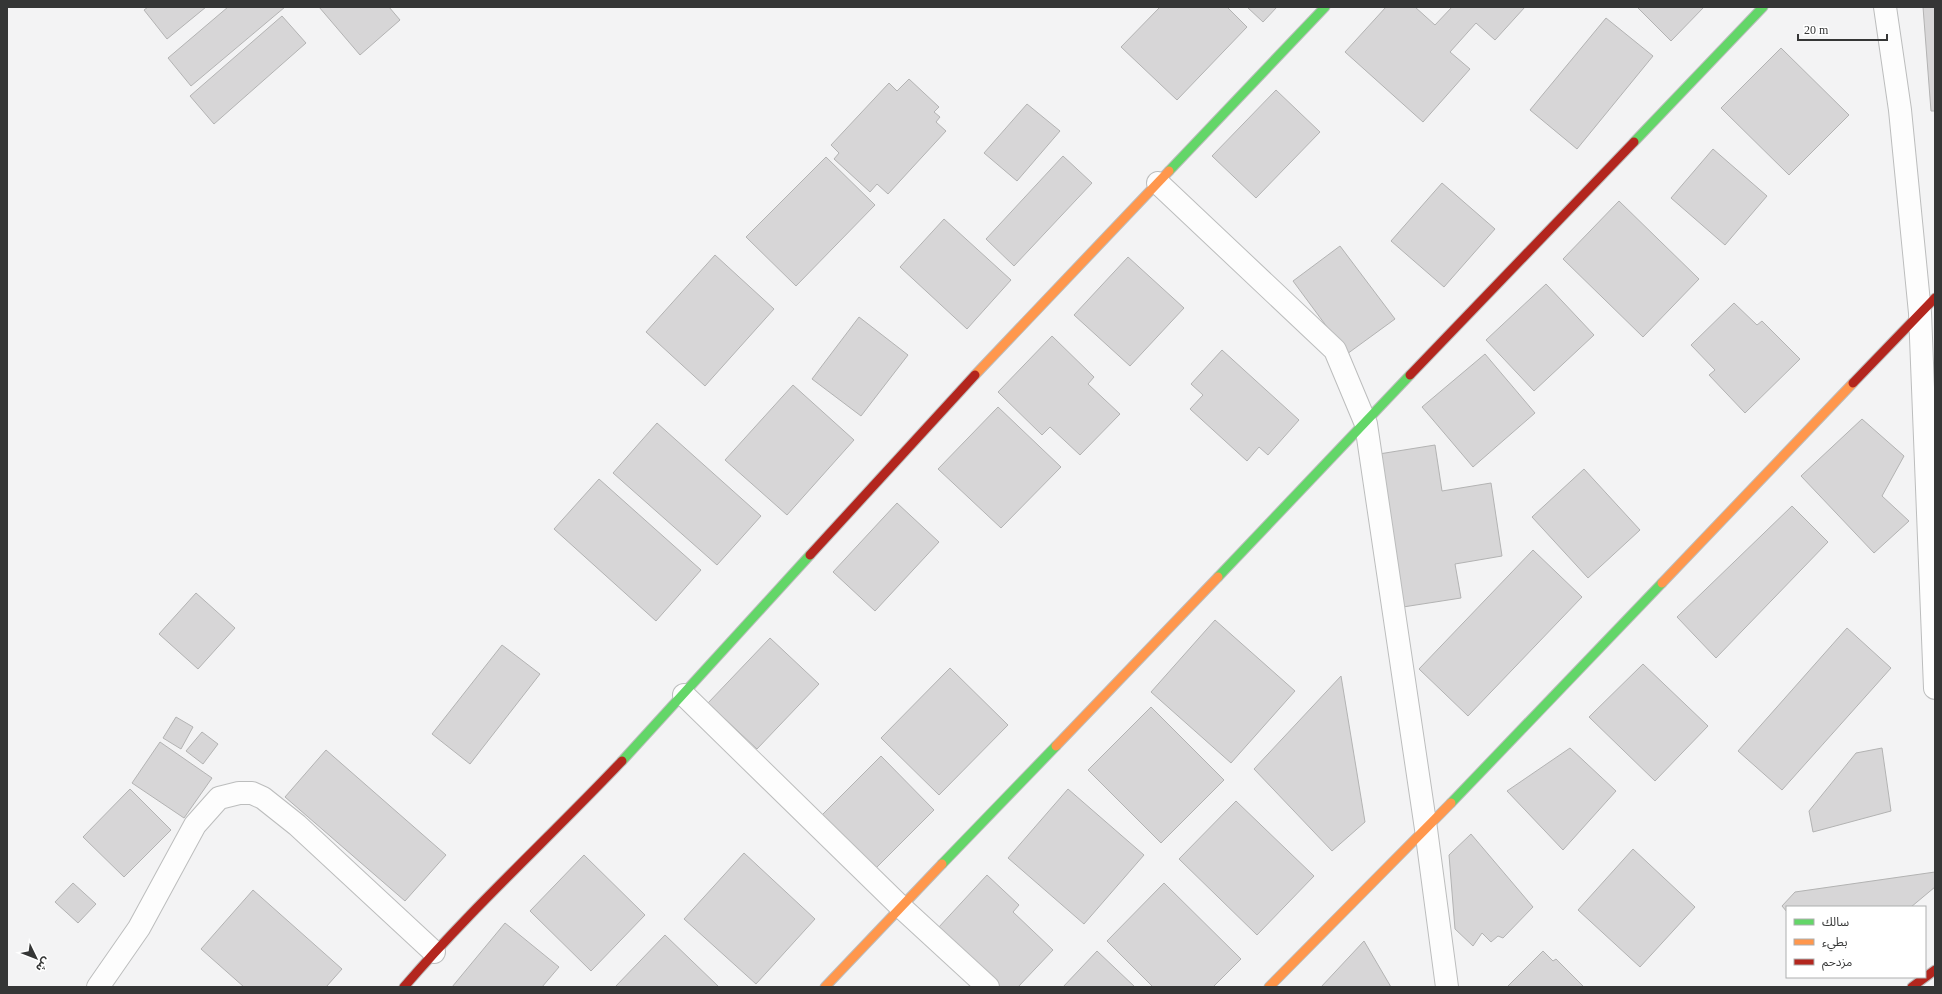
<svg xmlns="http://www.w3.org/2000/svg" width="1942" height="994" font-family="'Times New Roman','Noto Sans Arabic',serif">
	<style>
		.building { fill: #d7d6d7; stroke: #b3b3b3 }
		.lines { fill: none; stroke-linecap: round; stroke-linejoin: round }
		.street-casing { stroke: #bcbdbd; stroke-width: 24 }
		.fast-casing { stroke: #bcbdbd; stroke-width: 11 }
		.slow-casing { stroke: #bcbdbd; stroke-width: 11 }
		.jam-casing { stroke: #bcbdbd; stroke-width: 11 }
		.street { stroke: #fdfdfd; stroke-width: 22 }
		.fast { stroke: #63d668; stroke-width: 9 }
		.slow { stroke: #ff974d; stroke-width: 9 }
		.jam { stroke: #b3261e; stroke-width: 9 }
	</style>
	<rect width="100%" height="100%" fill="#f3f3f4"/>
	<g class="building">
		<polygon points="148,7 206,7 167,39 144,10"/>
		<polygon points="228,7 285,7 191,86 168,58"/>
		<polygon points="319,7 389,7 400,20 360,55"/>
		<polygon points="1160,7 1227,7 1247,27 1177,100 1121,47"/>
		<polygon points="1247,7 1277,7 1263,22"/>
		<polygon points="1386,7 1415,7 1435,25 1452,7 1525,7 1495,40 1476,23 1450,52 1470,69 1423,122 1345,52"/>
		<polygon points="1637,7 1704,7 1671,41"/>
		<polygon points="1923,7 1935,7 1935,111 1931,111"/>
		<polygon points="282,16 306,43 214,124 190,96"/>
		<polygon points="1606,18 1653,56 1577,149 1530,110"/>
		<polygon points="1781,48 1849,115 1789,175 1721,108"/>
		<polygon points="909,79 939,107 934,112 940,117 936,122 946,131 888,194 877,184 870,192 834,159 839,153 831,145 889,83 897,91"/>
		<polygon points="1276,90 1320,132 1256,198 1212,156"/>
		<polygon points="1027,104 1060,131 1017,181 984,153"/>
		<polygon points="1713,149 1767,196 1725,245 1671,198"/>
		<polygon points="1063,156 1092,183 1014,266 986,239"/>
		<polygon points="826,157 875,205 796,286 746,237"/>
		<polygon points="1442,183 1495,229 1444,287 1391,241"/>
		<polygon points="1619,201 1699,279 1643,337 1563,259"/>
		<polygon points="944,219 1011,280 967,329 900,267"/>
		<polygon points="1340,246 1395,319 1347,354 1293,281"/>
		<polygon points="715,255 774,309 705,386 646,332"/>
		<polygon points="1128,257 1184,308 1130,366 1074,315"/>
		<polygon points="1546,284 1594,335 1534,391 1486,340"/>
		<polygon points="1734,303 1757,325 1762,321 1800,359 1745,413 1709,375 1715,370 1691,345"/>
		<polygon points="859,317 908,355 861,416 812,379"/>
		<polygon points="1052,336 1094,377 1088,384 1120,414 1080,455 1050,427 1042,435 998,392"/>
		<polygon points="1222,350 1299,420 1268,455 1259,447 1247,461 1190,409 1203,395 1191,384"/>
		<polygon points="1485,354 1535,413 1473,467 1422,407"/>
		<polygon points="793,385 854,440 787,515 725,460"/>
		<polygon points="998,407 1061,467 1001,528 938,469"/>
		<polygon points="1862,419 1904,456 1882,496 1909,521 1874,553 1801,476"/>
		<polygon points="657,423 761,516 717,565 613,473"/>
		<polygon points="1435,445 1442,491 1491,483 1502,556 1455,564 1461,598 1403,607 1379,454"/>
		<polygon points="1584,469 1640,530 1588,578 1532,517"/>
		<polygon points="599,479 701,570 656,621 554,529"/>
		<polygon points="897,503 939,542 875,611 833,572"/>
		<polygon points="1792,506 1828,542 1716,658 1677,617"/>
		<polygon points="1533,550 1582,597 1468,716 1419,669"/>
		<polygon points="196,593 235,628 198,669 159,634"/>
		<polygon points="1215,620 1295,691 1231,763 1151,692"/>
		<polygon points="1847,628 1891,668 1782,790 1738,751"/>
		<polygon points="770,638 819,684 757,749 708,703"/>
		<polygon points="502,645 540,674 470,764 432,734"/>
		<polygon points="1643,664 1708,726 1655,781 1589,717"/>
		<polygon points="950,668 1008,725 939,795 881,738"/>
		<polygon points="1341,676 1365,822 1332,851 1254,769"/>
		<polygon points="1151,707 1224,780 1161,843 1088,770"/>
		<polygon points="176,717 193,727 181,749 163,738"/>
		<polygon points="202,732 218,744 203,764 186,751"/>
		<polygon points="160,742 212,778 184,818 132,783"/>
		<polygon points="1570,748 1616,791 1563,850 1507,791"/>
		<polygon points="1882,748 1891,811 1813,832 1809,811 1856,753"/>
		<polygon points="326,750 446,855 405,901 285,797"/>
		<polygon points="881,756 934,810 872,872 819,818"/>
		<polygon points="130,789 171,830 124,877 83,837"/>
		<polygon points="1068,789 1144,855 1084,924 1008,858"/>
		<polygon points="1236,801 1314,876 1257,935 1179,859"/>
		<polygon points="1471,834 1533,907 1503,938 1498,936 1491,942 1482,933 1473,946 1455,929 1449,855"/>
		<polygon points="1633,849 1695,907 1640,967 1578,910"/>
		<polygon points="744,853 815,919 756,984 684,919"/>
		<polygon points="584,855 645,915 591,971 530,911"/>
		<polygon points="1935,872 1935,887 1911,907 1787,907 1787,912 1782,906 1795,892"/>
		<polygon points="987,875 1019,905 1013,912 1053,950 1018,987 1000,987 938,928"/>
		<polygon points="73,883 96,904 78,923 55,902"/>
		<polygon points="1164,883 1241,959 1213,987 1153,987 1107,941"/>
		<polygon points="253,890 342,969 326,987 244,987 201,949"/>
		<polygon points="505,923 559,967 542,987 452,987"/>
		<polygon points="665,935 719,987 615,987"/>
		<polygon points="1364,941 1391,987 1321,987"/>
		<polygon points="1097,951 1135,987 1063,987"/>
		<polygon points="1543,951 1553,961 1556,959 1584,987 1507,987"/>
	</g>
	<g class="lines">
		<defs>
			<g id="street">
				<polyline points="1885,7 1900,110 1920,313 1935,688"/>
				<polyline points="1158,183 1335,350 1366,424 1426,829 1447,987"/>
				<polyline points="684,695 902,908 988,987"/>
				<polyline points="98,987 139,928 195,825 219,798 239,793 252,793 263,798 297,825 434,952"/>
			</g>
			<g id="fast">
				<polyline points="1634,142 1763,7"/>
				<polyline points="1169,171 1325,7"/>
				<polyline points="1218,577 1410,375"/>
				<polyline points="622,761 810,555"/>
				<polyline points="1451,803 1662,583"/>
				<polyline points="942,864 1056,746"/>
			</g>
			<g id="slow">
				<polyline points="975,375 1169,171"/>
				<polyline points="1662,583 1853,383"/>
				<polyline points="1056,746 1218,577"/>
				<polyline points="825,987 942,864"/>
				<polyline points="1269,987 1451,803"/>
			</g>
			<g id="jam">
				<polyline points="1410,375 1634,142"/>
				<polyline points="1853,383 1935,298"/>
				<polyline points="810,555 975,375"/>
				<path d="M404,987C472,908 550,837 622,761"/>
				<polyline points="1912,987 1935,970"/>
			</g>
		</defs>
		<use href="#street" class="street-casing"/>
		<use href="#fast" class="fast-casing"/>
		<use href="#slow" class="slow-casing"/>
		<use href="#jam" class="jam-casing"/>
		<use href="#street" class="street"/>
		<use href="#fast" class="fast"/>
		<use href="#slow" class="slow"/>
		<use href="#jam" class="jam"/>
	</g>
	<rect width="1942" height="994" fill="none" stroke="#353636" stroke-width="16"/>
	<rect x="1786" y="906" width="140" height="72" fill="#ffffff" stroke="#aeafaf"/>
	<rect x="1794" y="919" width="20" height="6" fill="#63d668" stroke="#aeafaf"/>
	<text x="1822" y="926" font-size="12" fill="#353636">سالك</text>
	<rect x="1794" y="939" width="20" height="6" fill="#ff974d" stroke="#aeafaf"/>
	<text x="1822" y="946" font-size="12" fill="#353636">بطيء</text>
	<rect x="1794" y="959" width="20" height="6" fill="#b3261e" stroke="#aeafaf"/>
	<text x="1822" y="966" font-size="12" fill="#353636">مزدحم</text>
	<g transform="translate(36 958) rotate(133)" stroke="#ffffff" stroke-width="3" paint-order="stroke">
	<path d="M0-3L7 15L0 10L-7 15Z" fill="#353636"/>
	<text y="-6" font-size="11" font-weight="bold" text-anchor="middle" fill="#353636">ش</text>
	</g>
	<path d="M1798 34v6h89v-6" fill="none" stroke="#353636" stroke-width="2"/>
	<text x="1804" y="34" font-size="12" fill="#353636" stroke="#ffffff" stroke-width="3" paint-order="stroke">20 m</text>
</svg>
